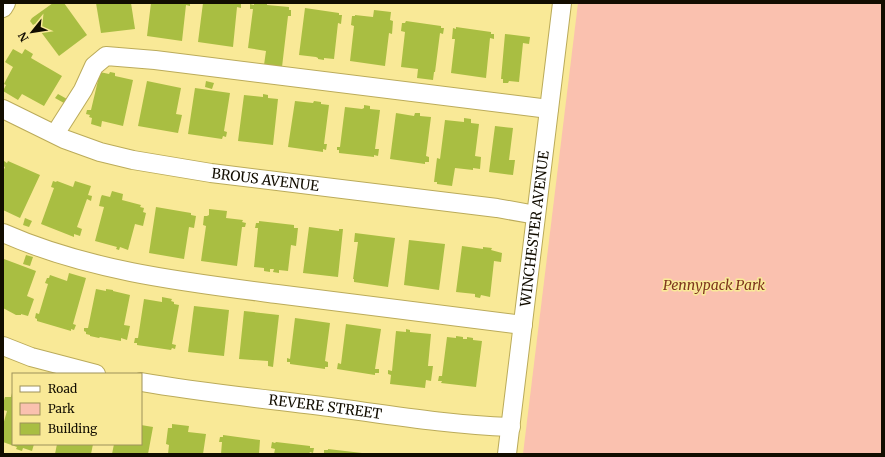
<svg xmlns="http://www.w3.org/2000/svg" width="885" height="457" font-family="Merriweather,serif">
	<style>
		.green { fill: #fac1af }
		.building { fill: #a9be42 }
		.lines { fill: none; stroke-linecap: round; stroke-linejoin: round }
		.minor-casing { stroke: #bbab5a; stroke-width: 20 }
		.minor { stroke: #fff; stroke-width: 18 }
		.labels { text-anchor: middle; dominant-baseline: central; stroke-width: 3; stroke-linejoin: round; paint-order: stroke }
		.street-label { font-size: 14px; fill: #120d00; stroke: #f9e997 }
		.park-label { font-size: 14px; font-style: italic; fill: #7e351e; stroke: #f9e997 }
	</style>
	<rect width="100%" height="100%" fill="#f9e997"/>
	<polygon class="green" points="578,3 882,3 882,454 523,454"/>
	<g class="building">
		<polygon points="53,3 64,3 87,35 59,56 35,24 33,25 30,21 32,18"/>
		<polygon points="96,3 131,3 135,29 101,33"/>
		<polygon points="151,3 190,3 190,6 186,5 182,41 147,36"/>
		<polygon points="203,3 241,3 241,8 237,7 233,47 198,42"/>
		<polygon points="254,3 267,3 267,5 289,7 289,10 291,10 291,16 288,16 282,67 264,65 266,51 248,48 253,9 250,9 250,4 254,5"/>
		<polygon points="305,8 339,13 339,15 342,15 341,24 338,23 334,59 324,58 324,60 318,59 318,58 316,57 299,55"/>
		<polygon points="374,10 391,12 390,20 393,21 392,34 389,33 385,66 350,61 354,26 351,25 352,16 355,16 355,15 373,17"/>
		<polygon points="406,21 441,26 441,28 444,28 443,34 440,33 435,72 434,72 433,80 417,78 418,69 401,67 405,32 401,31 402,23 405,23"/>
		<polygon points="456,27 491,32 491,34 494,34 494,39 490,38 486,78 451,73 455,39 452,39 453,28 456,29"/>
		<polygon points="505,34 530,37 529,44 523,43 519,82 509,81 508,83 503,83 503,79 501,79"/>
		<polygon points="13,49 22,54 25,49 33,54 31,58 62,76 44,106 22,94 18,100 3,91 6,85 4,84 6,80 13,67 5,62"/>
		<polygon points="100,72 109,74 110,72 115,73 115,76 133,80 123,126 102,121 101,127 91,124 92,118 89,117 90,115 86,114 87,110 91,110"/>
		<polygon points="147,81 181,88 176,114 182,115 178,133 138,126"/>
		<polygon points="206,81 214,83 212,89 205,87"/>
		<polygon points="195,88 230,93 224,131 227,132 226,137 223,136 222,139 188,134"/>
		<polygon points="58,94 67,99 64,103 55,98"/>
		<polygon points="263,94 268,95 268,98 278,99 273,145 238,141 244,95 263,97"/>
		<polygon points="295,101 313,103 314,101 321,102 321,104 329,105 324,144 327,144 326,150 323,149 323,152 288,147"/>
		<polygon points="364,105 370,106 370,109 380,110 375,149 379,149 378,156 374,155 374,157 339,153 339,150 337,150 337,147 340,147 345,107 362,109 364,108"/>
		<polygon points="396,113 414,116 415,113 420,113 420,116 431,117 426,156 429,157 429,162 425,162 425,164 390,159"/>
		<polygon points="464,118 471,119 471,123 479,124 475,156 481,157 480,169 473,168 473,170 455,168 452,186 437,184 437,182 434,182 437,158 440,159 445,120 464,122"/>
		<polygon points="495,126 513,128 509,160 515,160 513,175 489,172"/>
		<polygon points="4,161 7,163 8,161 40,175 20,218 3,210 3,172 5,167 3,166"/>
		<polygon points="53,181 56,182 57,181 73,187 75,181 91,186 88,195 92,196 91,201 87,199 77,227 82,229 80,236 74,234 74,237 41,224 54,188 51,187"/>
		<polygon points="112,191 123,194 122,200 141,205 140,207 144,208 143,212 146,213 143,226 135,224 128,250 120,247 119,250 116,249 117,247 95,241 104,207 99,206 101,197 102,195 110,197"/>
		<polygon points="156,207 191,213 191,215 196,216 194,228 189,227 184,259 149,253"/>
		<polygon points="209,209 227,211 226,218 243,220 242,222 246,223 245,227 242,227 237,266 201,261 206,226 203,225 204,216 207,216 209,215"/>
		<polygon points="25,218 32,221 29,227 23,225"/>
		<polygon points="259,221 294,225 294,228 298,228 296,246 291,245 288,271 279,270 279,273 273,272 274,269 270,269 270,272 264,271 264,268 254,267 258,228 255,228 256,223 259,223"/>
		<polygon points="309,227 339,231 339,229 343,229 338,277 303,273"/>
		<polygon points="355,233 395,238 388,287 354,282 354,279 353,279 358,242 354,242"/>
		<polygon points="409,240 445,244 439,290 404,285"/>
		<polygon points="462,246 483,249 483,247 492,248 491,250 502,253 501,262 494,261 490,297 481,295 480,298 475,297 475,294 456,292"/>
		<polygon points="26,255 33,257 30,266 23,264"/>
		<polygon points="4,259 36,271 27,296 34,299 28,316 21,314 21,315 16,315 3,308"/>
		<polygon points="69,273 86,278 73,324 76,325 74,330 71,329 71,331 37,321 37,319 35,318 36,313 39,314 48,284 45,283 47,278 49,278 50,275 67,281"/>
		<polygon points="96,289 106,291 106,289 113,290 113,291 130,295 124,325 130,326 127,340 121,338 121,341 100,337 99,338 90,336 90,335 86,334 86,332 84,331 84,328 88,328"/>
		<polygon points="162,297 172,299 171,301 174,302 174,304 179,305 172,344 176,345 175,349 172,348 171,350 137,345 137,343 134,343 135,338 138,338 144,299 162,302"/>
		<polygon points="194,306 229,310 224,356 188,352"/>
		<polygon points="244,311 279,315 273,367 268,366 268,361 239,359"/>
		<polygon points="295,318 330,323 325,361 328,362 328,367 325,367 325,369 290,364 290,362 287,362 287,358 290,359"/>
		<polygon points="346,324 381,329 375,369 379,369 379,373 375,373 375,375 337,369 338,363 341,364"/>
		<polygon points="406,329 410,330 410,332 431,334 428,366 433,366 431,381 426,380 425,388 390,384 391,375 388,374 388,370 392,371 396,331 406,332"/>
		<polygon points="456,336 463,337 463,339 467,339 467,337 473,338 473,340 482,341 476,387 441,383 442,381 438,381 439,376 442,376 447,337 456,338"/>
		<polygon points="12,393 13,444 34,444 32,451 23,448 22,451 16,449 17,447 3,442 3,425 7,411 3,410 3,404 5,397 11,397"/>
		<polygon points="172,424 189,426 188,432 206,434 203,454 168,454 169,445 166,444 168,428 172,428"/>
		<polygon points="141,425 153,427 148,454 112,454 114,444 141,444"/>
		<polygon points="223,435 260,440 259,454 221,454 222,442 219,442 220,437 223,437"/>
		<polygon points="272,442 275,443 276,442 310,446 310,448 314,448 313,453 310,452 309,454 274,454 275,449 271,448"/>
		<polygon points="57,444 93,444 91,454 55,454"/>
		<polygon points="328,449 362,453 362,454 324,454 324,450 328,450"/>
	</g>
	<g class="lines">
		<defs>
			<g id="minor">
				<polyline points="3,8 6,3"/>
				<path id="s1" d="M3,109L64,139L100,152L133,160L211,173L497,208L536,215"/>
				<polyline points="55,134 83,90 94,66 106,56 155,60 549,109"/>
				<path d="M3,233C89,271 184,282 277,294C359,304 441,314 523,325"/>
				<polyline points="3,346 31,357 96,374"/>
				<path id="s2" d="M141,382C204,393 267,399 330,407C390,415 450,425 511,427"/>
				<path id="s3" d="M507,454L562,3"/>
			</g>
		</defs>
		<use href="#minor" class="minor-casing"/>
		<use href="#minor" class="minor"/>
	</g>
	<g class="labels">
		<g class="street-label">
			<text stroke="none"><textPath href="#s1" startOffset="274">BROUS AVENUE</textPath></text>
			<text stroke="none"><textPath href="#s3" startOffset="227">WINCHESTER AVENUE</textPath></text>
			<text stroke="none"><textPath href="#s2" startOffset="186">REVERE STREET</textPath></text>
		</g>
		<g class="park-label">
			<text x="714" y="285">Pennypack Park</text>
		</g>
	</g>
	<rect width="885" height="457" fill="none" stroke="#120d00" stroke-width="8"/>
	<rect x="12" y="373" width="130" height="72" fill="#f9e997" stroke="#9d915b"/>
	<rect x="20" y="386" width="20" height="6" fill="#ffffff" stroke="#9d915b"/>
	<text x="48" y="393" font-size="12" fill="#120d00">Road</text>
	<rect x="20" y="403" width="20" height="12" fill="#fac1af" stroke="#9d915b"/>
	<text x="48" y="413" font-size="12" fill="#120d00">Park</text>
	<rect x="20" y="423" width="20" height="12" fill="#a9be42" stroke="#9d915b"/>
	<text x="48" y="433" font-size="12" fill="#120d00">Building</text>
	<g transform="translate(32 32) rotate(240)" stroke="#f9e997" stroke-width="3" paint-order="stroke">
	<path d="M0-3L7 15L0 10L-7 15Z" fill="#120d00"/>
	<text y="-6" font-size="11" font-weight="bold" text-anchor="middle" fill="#120d00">N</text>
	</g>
</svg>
